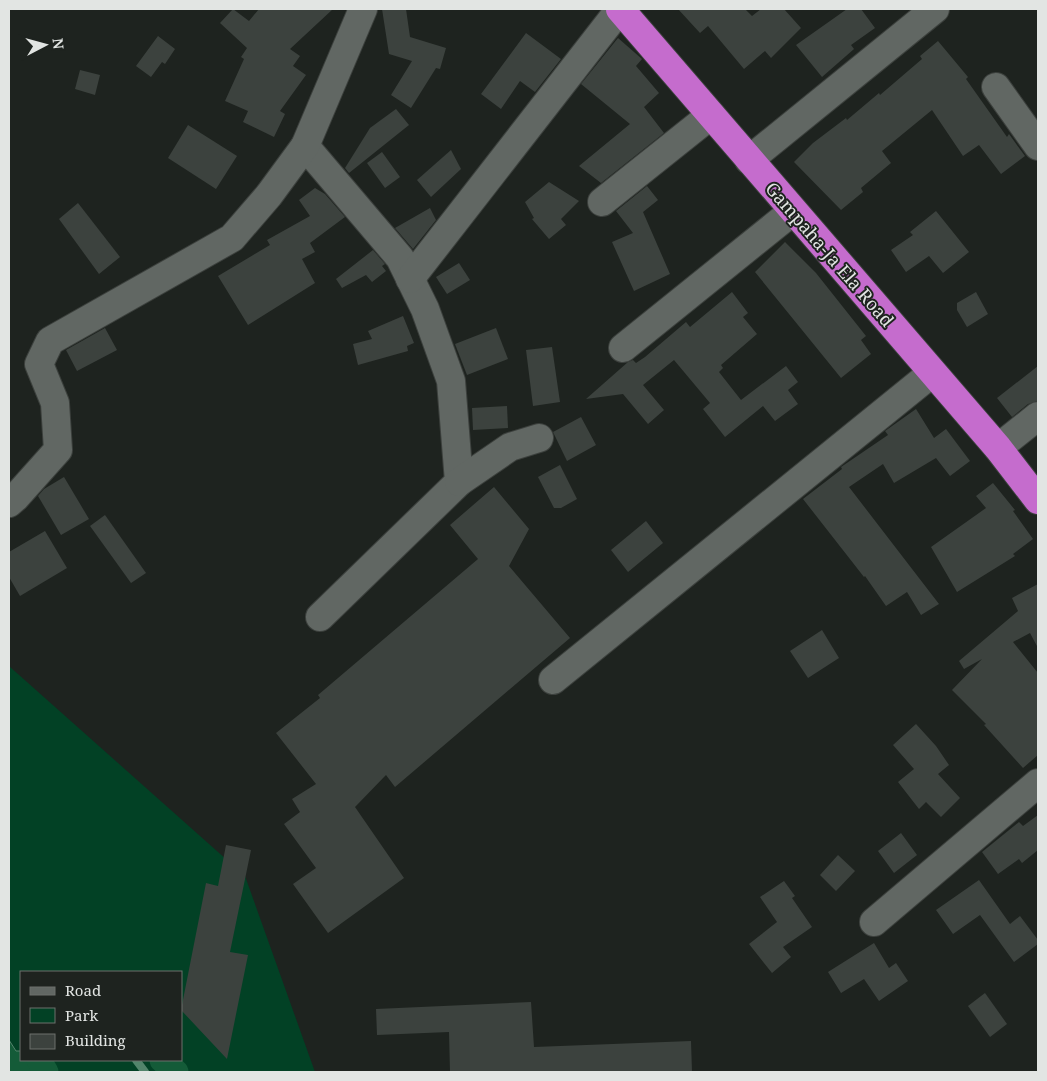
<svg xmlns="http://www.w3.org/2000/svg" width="1047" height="1081" font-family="'Noto Serif',serif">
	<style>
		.green { fill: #024125 }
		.water { fill: #145b38; stroke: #52846b }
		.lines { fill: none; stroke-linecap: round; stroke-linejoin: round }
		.stream { stroke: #52846b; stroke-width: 8 }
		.canal { stroke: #145b38; stroke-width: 25 }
		.building { fill: #3c423e }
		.minor-casing { stroke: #3c403d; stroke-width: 30 }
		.highway-casing { stroke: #3c403d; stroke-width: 30 }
		.minor { stroke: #616763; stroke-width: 28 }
		.highway { stroke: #c56ccd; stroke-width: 28 }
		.labels { text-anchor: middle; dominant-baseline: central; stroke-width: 4; stroke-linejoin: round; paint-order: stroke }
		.street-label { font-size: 18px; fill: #e2e5e3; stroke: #1e231f }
	</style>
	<rect width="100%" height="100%" fill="#1e231f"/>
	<polygon class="green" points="9,666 245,876 315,1072 46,1072 39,1060 181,1060 181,972 21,972 21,1051 16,1051 9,1040"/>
	<polygon class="water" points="9,1040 16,1051 21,1051 21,1060 39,1060 46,1072 9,1072"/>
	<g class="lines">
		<polyline class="stream" points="136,1060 145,1072"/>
		<g class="canal">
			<polyline points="39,1060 46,1072"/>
			<polyline points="162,1060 176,1072"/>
		</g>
	</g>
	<g class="building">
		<polygon points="233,9 249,21 259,9 333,9 290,49 300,56 293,66 306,75 280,111 285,114 274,137 243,122 248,111 225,101 244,59 241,57 247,48 220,23"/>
		<polygon points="382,9 406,9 410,37 446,48 440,69 436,68 411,108 391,95 412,61 389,54"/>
		<polygon points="678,9 745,9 752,16 761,9 784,9 801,28 771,58 765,51 744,69 708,26 700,33"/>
		<polygon points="847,9 861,9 875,28 851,45 854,49 822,77 796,45"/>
		<polygon points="526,33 561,59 535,92 520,81 501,109 481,94"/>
		<polygon points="158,36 175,49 165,64 162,62 151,77 136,66"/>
		<polygon points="618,38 642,59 636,66 659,93 644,107 664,133 601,183 579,166 630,124 581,84"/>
		<polygon points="938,41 968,77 966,79 1007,137 1009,134 1025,156 1001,174 979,145 963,156 932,110 882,151 891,163 861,188 863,192 841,210 794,162 813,143 846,118 847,120 879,93 880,95 922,59 920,56"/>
		<polygon points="80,70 100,75 95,95 75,89"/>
		<polygon points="396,109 409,125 349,173 345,168 370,128"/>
		<polygon points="188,125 237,156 216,189 168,158"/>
		<polygon points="451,150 461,169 431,197 417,180"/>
		<polygon points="382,152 400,177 385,188 367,163"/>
		<polygon points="549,182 579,201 561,219 566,225 549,239 532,219 534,218 525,202"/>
		<polygon points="647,186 658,200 643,212 670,274 634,291 612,242 633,233 616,211"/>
		<polygon points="315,188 325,194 345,217 310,243 315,252 302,259 315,283 248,325 218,276 270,245 267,240 310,216 299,200"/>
		<polygon points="78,203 120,257 99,274 59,219"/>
		<polygon points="430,208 436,220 413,249 395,228"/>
		<polygon points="936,211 969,252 943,273 929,256 906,272 891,250 913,235 910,232"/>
		<polygon points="785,242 816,273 866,336 861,340 871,354 841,378 755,272"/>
		<polygon points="373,250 385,264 382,266 386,271 372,282 366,275 342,288 336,279"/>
		<polygon points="459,263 470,280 447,294 436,277"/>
		<polygon points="732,292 748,313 743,317 757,334 721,365 723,368 719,372 741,400 786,366 798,382 788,390 798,404 775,421 763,406 725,437 703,409 710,403 674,360 643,385 664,410 648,424 623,394 586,399 628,362 633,360 636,363 645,357 686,322 690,327"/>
		<polygon points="976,292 988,314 967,327 957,310 957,303"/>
		<polygon points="403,316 414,343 407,346 408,351 358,365 353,344 372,339 368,331"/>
		<polygon points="105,328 117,350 77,371 66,350"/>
		<polygon points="496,328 508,359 467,375 455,344"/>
		<polygon points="552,347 560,402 533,406 526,350"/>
		<polygon points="1038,366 1038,401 1028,404 1012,417 997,398"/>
		<polygon points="507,406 508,428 473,430 472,408"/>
		<polygon points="916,409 934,438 946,429 970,461 950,476 936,458 894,483 883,464 849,487 939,604 921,615 907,592 886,606 865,576 864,577 803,499 842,469 841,467 888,435 885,431"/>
		<polygon points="581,417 596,445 567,461 553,432"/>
		<polygon points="560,465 577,499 561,508 554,508 538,477"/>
		<polygon points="64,477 89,519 61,535 38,496 44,489"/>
		<polygon points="993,483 1015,510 1013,511 1033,539 1013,554 1015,556 957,592 931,547 986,508 976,496"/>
		<polygon points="494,487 529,529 509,566 570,638 395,787 386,775 355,807 404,878 328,933 293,884 316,868 284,824 300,812 292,799 316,784 276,733 320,698 318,695 478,559 450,525"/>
		<polygon points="105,515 146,573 131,583 90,526"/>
		<polygon points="646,521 663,543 628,572 611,550"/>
		<polygon points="45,531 67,568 20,596 9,577 9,552"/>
		<polygon points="1038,584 1038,648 1030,633 1013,642 1038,673 1038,755 1023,768 984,725 986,724 952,690 982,659 964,669 959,661 1018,611 1012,598"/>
		<polygon points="822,630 839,658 808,678 790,651"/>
		<polygon points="916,724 936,746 949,765 938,774 960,798 941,817 926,802 919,809 898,782 914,769 893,745"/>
		<polygon points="1038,815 1038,850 1022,863 1019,859 998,874 982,852 1019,822 1023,826"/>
		<polygon points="901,833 917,855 894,873 878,851"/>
		<polygon points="226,845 251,850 230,952 248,955 227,1059 181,1010 206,883 218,886"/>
		<polygon points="838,855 855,871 836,891 820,875"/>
		<polygon points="979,880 1010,924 1020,916 1038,940 1038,944 1014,962 980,915 953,934 936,910"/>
		<polygon points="784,881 795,896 792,898 812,927 783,947 791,957 772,973 749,944 777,922 760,897"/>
		<polygon points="874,943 889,968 896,963 908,981 879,1001 864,979 841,993 828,972"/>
		<polygon points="985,993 1007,1024 990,1037 968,1006"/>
		<polygon points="531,1002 534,1047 691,1041 692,1072 450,1072 449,1032 377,1035 376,1009"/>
	</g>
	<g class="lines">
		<defs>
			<g id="minor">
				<polyline points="996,87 1038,146"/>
				<polyline points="305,146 400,258 425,309 451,381 459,482 320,617"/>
				<polyline points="749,160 935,9"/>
				<polyline points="602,202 711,115"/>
				<polyline points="410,279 620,9"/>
				<polyline points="623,348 793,211"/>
				<polyline points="998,448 1038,416"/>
				<polyline points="459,482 510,447 539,438"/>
				<polyline points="9,503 16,497 58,450 55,403 39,364 50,341 232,238 269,195 305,146 363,9"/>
				<polyline points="553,680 932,373"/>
				<polyline points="874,922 1038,783"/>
			</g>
			<polyline id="highway" points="620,9 998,448 1038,500"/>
		</defs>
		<use href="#minor" class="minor-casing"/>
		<use href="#highway" class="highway-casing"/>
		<use href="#minor" class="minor"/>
		<use href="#highway" class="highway"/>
	</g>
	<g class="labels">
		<g class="street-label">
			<text transform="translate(830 254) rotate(49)">Gampaha-Ja Ela Road</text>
		</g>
	</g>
	<rect width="1047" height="1081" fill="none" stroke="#e2e5e3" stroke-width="20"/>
	<rect x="20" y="971" width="162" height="90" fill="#1e231f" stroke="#6c716d"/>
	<rect x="30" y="987" width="25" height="8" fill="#616763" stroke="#6c716d"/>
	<text x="65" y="996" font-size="15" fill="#e2e5e3">Road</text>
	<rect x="30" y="1008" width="25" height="15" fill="#024125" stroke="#6c716d"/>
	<text x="65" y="1021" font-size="15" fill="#e2e5e3">Park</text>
	<rect x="30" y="1034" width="25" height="15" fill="#3c423e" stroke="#6c716d"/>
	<text x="65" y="1046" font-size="15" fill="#e2e5e3">Building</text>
	<g transform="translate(45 45) rotate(84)" stroke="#1e231f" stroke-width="4" paint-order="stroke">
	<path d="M0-4L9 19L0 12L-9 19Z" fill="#e2e5e3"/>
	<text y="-8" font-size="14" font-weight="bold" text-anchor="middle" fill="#e2e5e3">N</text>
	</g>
</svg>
